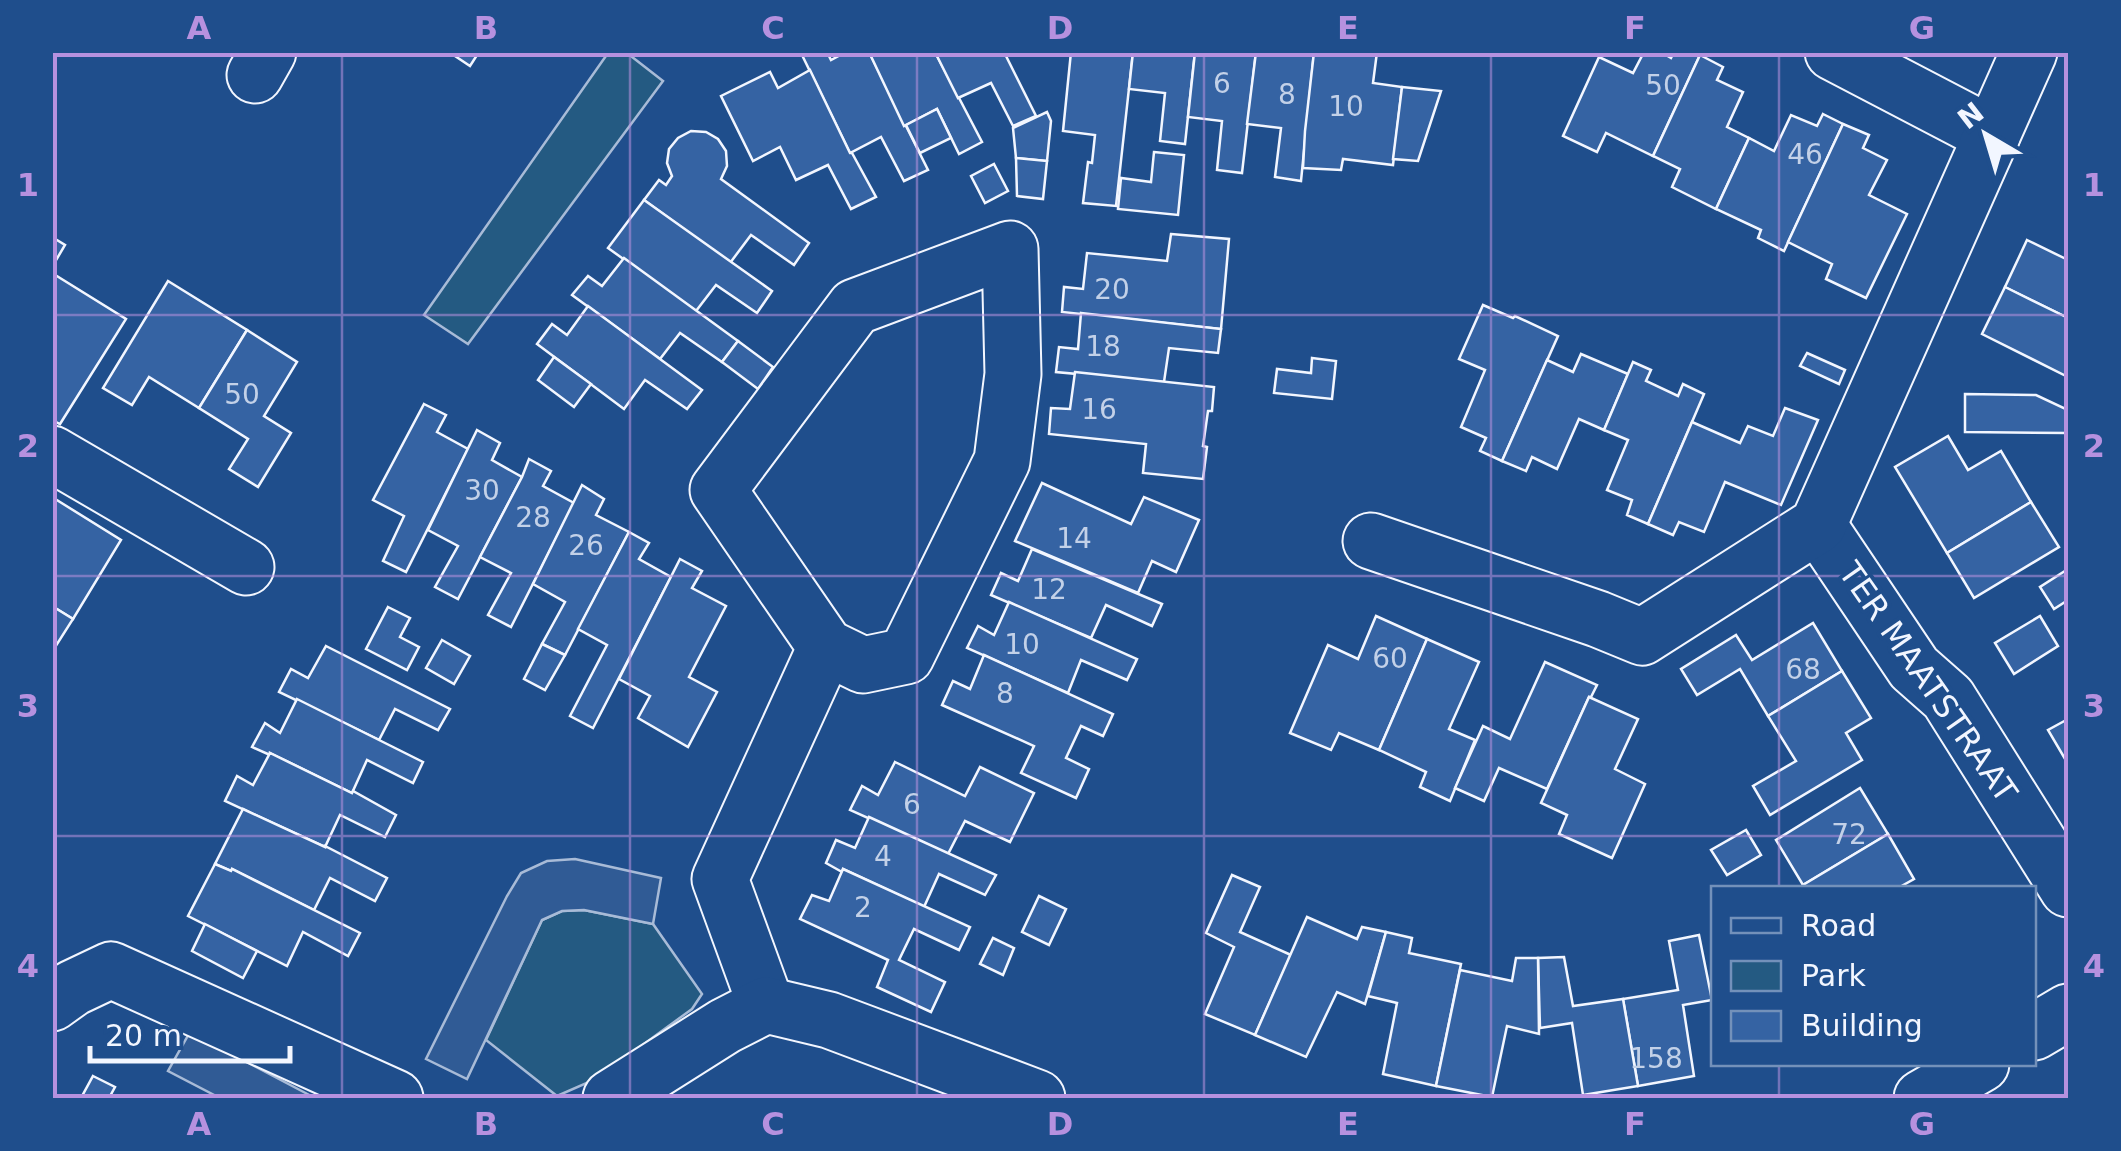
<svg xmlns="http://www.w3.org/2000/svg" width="2121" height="1151" font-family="'DejaVu Sans',sans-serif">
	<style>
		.green { fill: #245a82; stroke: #a8bbd7; stroke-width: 2.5 }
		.parking { fill: #305b95; stroke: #a8bbd7; stroke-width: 2.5 }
		.building { fill: #3563a3; stroke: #f2f6ff; stroke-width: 2.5 }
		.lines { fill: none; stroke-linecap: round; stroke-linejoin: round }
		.minor-casing { stroke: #f2f6ff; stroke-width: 59 }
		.tertiary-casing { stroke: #f2f6ff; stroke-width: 59 }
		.minor { stroke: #1f4e8c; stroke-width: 55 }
		.tertiary { stroke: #1f4e8c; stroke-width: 55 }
		.grid { fill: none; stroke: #b691df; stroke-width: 2.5; stroke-opacity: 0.55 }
		.labels { text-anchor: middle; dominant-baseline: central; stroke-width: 8; stroke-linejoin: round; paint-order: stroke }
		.number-label { font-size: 28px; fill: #c3d1e8 }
		.street-label { font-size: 32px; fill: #f2f6ff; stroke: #1f4e8c }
		.neatline { fill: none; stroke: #b691df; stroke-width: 4 }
		.grid-label { font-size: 32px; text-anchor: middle; font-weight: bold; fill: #b691df }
	</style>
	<rect width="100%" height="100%" fill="#1f4e8c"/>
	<g class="green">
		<polygon points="608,53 627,53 663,81 468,344 424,315"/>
		<polygon points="584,910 653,924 702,994 692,1009 596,1079 557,1096 486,1040 542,920 562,911"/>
	</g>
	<g class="parking">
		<polygon points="575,859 661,878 653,924 584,910 562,911 542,920 467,1079 426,1059 507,896 521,873 547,861"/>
		<polygon points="190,1032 315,1098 220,1098 168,1071"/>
	</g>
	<g class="building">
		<polygon points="449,52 479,52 470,66"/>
		<polygon points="807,52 827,52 831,60 846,52 869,52 928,170 904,181 881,137 850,153 802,55"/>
		<polygon points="869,52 935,52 982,142 959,154 937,109 904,126"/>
		<polygon points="935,52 1004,52 1036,116 1013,126 991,83 958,98"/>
		<polygon points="1071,52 1133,52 1116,206 1083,203 1088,162 1092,163 1095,135 1063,131"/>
		<polygon points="1133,52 1195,52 1185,144 1160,141 1165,93 1129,89"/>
		<polygon points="1195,52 1256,52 1242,173 1217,170 1222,121 1188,117"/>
		<polygon points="1256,52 1314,52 1301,181 1275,177 1281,128 1247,124"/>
		<polygon points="1314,52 1377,52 1373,83 1402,87 1393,165 1343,159 1341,170 1303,168 1305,131"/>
		<polygon points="1644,52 1661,52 1671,58 1674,52 1694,52 1700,55 1653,156 1606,133 1597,152 1563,136 1599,57 1633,73"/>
		<polygon points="1700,55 1723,67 1717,80 1743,92 1727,127 1749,138 1716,209 1672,187 1680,169 1653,156"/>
		<polygon points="810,70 850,153 852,153 876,197 851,209 828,165 796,180 780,147 753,161 721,96 770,72 778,88"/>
		<polygon points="1402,87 1441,91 1418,161 1393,159"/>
		<polygon points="937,109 951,138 920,153 906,125"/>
		<polygon points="1047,112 1051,121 1047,161 1016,158 1013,128"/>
		<polygon points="1823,114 1843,124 1784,251 1758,238 1761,230 1716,209 1749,138 1774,151 1791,115 1817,126"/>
		<polygon points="1843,124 1869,135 1863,148 1887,160 1869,195 1907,214 1866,298 1826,279 1832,264 1788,242"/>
		<polygon points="691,131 706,132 718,139 726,151 727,166 721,179 809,243 794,265 751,235 730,263 644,200 659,180 666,185 672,176 667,163 669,149 678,138"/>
		<polygon points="1154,152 1184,155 1178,215 1118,209 1121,178 1151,182"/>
		<polygon points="1016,158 1047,161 1043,199 1017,196"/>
		<polygon points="994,164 1008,191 985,203 971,176"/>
		<polygon points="644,200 772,291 757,313 716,285 696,311 608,248"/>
		<polygon points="1171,234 1229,239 1221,329 1062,312 1064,287 1083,289 1087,253 1167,261"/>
		<polygon points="52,237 65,245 52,267"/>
		<polygon points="2027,240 2068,260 2068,318 2005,287"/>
		<polygon points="624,258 738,341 722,362 680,333 660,359 572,295 588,276 602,286"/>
		<polygon points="52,273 126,319 60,424 52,420"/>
		<polygon points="168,281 247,330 199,408 149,377 132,405 103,388"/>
		<polygon points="2005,287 2068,318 2068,377 1982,334"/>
		<polygon points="1483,305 1513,318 1515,316 1558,336 1502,461 1480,451 1486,438 1461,427 1485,370 1459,359"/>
		<polygon points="588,306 702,390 687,409 645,380 624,409 537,344 552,324 567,335"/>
		<polygon points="1081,313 1221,329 1218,353 1169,348 1164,382 1056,372 1059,347 1078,349"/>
		<polygon points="247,330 297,362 264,416 291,433 258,487 229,469 248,439 199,408"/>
		<polygon points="738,341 773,367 758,389 722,362"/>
		<polygon points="1807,353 1845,370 1839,384 1800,366"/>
		<polygon points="1581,354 1628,374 1604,430 1579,419 1557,469 1532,457 1526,471 1502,461 1547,360 1573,372"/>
		<polygon points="554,357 591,384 574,407 538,380"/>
		<polygon points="1312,358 1336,361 1332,399 1274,393 1277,369 1311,373"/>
		<polygon points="1633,362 1651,370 1646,381 1678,396 1683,384 1704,394 1648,524 1627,515 1632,500 1607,490 1628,440 1604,430"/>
		<polygon points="1075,372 1214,387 1212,411 1208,411 1203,446 1207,447 1203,479 1143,473 1146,444 1049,434 1051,408 1070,409"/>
		<polygon points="1965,394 2036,395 2068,410 2068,433 1965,432"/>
		<polygon points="424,404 446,415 437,432 468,449 406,572 383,561 404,516 373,500"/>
		<polygon points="1785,408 1818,420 1781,505 1725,482 1704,532 1679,522 1673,535 1648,524 1692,422 1740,443 1748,426 1773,436"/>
		<polygon points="477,430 500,443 492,460 522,477 458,599 435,587 458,546 428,530"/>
		<polygon points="1948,436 1968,470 2001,451 2031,502 1947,553 1895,467"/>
		<polygon points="529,459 551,471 543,486 574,503 511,627 488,615 511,573 480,557 522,477"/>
		<polygon points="1042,483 1131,524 1144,497 1199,520 1176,572 1152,561 1138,593 1015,541"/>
		<polygon points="582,485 604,499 596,515 629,532 565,655 542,644 565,602 533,584"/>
		<polygon points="52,497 121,540 73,619 52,606"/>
		<polygon points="2031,502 2059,547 1974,598 1947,553"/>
		<polygon points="629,532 649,543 639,559 671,577 593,728 570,716 607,645 578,629"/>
		<polygon points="1032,549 1162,604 1152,626 1106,605 1091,638 991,595 1001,573 1018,581"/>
		<polygon points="680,559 702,571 692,588 726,606 689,677 717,692 688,747 638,718 650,696 619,679"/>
		<polygon points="2068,569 2068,600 2054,609 2040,587"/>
		<polygon points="1009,602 1137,659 1127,680 1081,660 1068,693 967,648 978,626 994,635"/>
		<polygon points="52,606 73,619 52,652"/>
		<polygon points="388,607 410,618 400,637 419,647 407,670 366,649"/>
		<polygon points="1376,616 1427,639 1379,750 1339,733 1331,750 1290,733 1328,645 1358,659"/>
		<polygon points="2040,616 2058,646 2014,674 1995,643"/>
		<polygon points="1813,623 1842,671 1768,716 1740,669 1697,695 1681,669 1736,635 1752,660"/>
		<polygon points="1427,639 1479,662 1449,729 1475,740 1450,801 1420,787 1426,772 1379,750"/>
		<polygon points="442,640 470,656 454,684 426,668"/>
		<polygon points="542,644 565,655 545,690 524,679"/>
		<polygon points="326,646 450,709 438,730 395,709 379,740 279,692 291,669 308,678"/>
		<polygon points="984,655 1113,714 1103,736 1081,726 1066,758 1089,769 1076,798 1021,773 1034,746 942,705 953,681 970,689"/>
		<polygon points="1545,662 1597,685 1591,697 1589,697 1547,789 1499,768 1484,801 1455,788 1483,726 1510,739"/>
		<polygon points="1842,671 1871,718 1846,733 1862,760 1770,815 1753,786 1796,761 1768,716"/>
		<polygon points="1589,697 1638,719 1615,769 1645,784 1612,858 1559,834 1567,815 1541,803"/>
		<polygon points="297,699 423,762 413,783 367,760 352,793 270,753 270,755 252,747 265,723 280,733"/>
		<polygon points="2068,719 2068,764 2048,730"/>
		<polygon points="270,753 352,793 353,791 396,815 385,837 340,815 325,847 225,801 237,776 253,785"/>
		<polygon points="895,762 965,796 980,767 1034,793 1010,842 965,821 948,854 850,810 862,786 878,795"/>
		<polygon points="1860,788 1888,834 1803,885 1776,840"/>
		<polygon points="243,809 325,847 325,846 387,878 375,901 330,878 314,910 232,869 231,871 215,864"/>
		<polygon points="869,817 996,875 985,895 939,874 924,907 843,869 842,872 826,863 836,840 855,848"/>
		<polygon points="1746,830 1761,855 1727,875 1711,850"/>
		<polygon points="1888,834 1914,879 1898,888 1805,888 1803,885"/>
		<polygon points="215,864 231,871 232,869 360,933 348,956 303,932 287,966 188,916"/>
		<polygon points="843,869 970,927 959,950 914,929 899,960 945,982 931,1012 877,987 888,960 800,919 812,895 829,901"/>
		<polygon points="1232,875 1260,887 1240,932 1291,955 1255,1035 1205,1014 1234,947 1206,933"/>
		<polygon points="1039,896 1066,909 1049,945 1022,932"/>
		<polygon points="1307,917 1357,939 1362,927 1386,932 1365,1004 1337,992 1306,1057 1255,1035"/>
		<polygon points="205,924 257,951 243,978 192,951"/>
		<polygon points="1386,932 1412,938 1409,953 1461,964 1436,1086 1383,1074 1397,1003 1368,996"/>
		<polygon points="1699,935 1712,1000 1683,1005 1694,1076 1638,1086 1623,999 1678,990 1669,941"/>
		<polygon points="993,938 1014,948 1003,975 980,964"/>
		<polygon points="1564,957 1573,1006 1623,999 1638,1086 1583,1095 1572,1023 1540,1028 1538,958"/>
		<polygon points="1516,958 1538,958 1539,1034 1507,1026 1492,1097 1436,1086 1460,970 1512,981"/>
		<polygon points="93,1076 115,1087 109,1098 81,1098"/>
	</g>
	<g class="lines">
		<defs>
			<g id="minor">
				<polyline points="1833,52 1992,135"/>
				<polyline points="255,75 268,52"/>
				<polyline points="52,454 246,567"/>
				<polyline points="1818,525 1914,668 1948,698 2068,889"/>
				<polyline points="1371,541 1598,619 1642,637 1818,525 2029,52"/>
				<polyline points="766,1005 720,879 826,647 718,490 855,307 1010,249 1013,374 1002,461 906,656 863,665 826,647"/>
			</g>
			<g id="tertiary">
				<polyline points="52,1003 73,988 111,970 395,1098"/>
				<polyline points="2034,1032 2068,1012"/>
				<polyline points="611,1098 725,1026 766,1005 829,1020 1037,1098"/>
				<polyline points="1922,1098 1981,1064"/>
			</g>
		</defs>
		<use href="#minor" class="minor-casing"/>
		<use href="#tertiary" class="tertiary-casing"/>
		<use href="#minor" class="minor"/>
		<use href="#tertiary" class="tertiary"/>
	</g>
	<path class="grid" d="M342,52V1098M630,52V1098M917,52V1098M1204,52V1098M1491,52V1098M1779,52V888M52,315H2068M52,576H2068M52,836H2068M1779,1064V1098"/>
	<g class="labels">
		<g class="number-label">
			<text x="1222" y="83">6</text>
			<text x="1663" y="85">50</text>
			<text x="1287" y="94">8</text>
			<text x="1346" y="106">10</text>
			<text x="1805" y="154">46</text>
			<text x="1112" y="289">20</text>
			<text x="1103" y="346">18</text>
			<text x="242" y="394">50</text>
			<text x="1099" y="409">16</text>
			<text x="482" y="490">30</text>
			<text x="533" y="517">28</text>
			<text x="1074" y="538">14</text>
			<text x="586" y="545">26</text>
			<text x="1049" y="589">12</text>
			<text x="1022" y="644">10</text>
			<text x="1390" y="658">60</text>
			<text x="1803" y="669">68</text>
			<text x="1005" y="693">8</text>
			<text x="912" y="804">6</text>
			<text x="1849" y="834">72</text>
			<text x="883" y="856">4</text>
			<text x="863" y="907">2</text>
			<text x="1656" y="1058">158</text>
		</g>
		<g class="street-label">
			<text transform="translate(1928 682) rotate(55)">TER MAATSTRAAT</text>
		</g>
	</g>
	<rect width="2121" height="1151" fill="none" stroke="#1f4e8c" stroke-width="110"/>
	<rect x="1711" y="886" width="325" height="180" fill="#1f4e8c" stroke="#7391ba" stroke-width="2.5"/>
	<rect x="1731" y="918" width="50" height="15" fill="#1f4e8c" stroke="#7391ba" stroke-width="2.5"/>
	<text x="1801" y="936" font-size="30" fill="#f2f6ff">Road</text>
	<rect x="1731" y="961" width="50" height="30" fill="#245a82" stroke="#7391ba" stroke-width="2.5"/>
	<text x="1801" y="986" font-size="30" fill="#f2f6ff">Park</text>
	<rect x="1731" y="1011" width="50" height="30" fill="#3563a3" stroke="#7391ba" stroke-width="2.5"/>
	<text x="1801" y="1036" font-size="30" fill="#f2f6ff">Building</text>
	<g transform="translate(1986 135) rotate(322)" stroke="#1f4e8c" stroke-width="8" paint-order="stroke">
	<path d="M0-8L18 38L0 25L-18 38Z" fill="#f2f6ff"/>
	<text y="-15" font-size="28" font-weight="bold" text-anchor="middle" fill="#f2f6ff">N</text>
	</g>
	<path d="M90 1046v15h200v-15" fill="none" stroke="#f2f6ff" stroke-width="5"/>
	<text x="105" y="1046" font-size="30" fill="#f2f6ff" stroke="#1f4e8c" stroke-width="8" paint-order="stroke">20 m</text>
	<rect x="55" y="55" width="2011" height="1041" class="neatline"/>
	<g class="grid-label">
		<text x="199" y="39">A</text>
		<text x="486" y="39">B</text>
		<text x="773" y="39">C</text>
		<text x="1060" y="39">D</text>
		<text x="1348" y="39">E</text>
		<text x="1635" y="39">F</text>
		<text x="1922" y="39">G</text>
		<text x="28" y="196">1</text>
		<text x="2094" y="196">1</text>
		<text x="28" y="457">2</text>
		<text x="2094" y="457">2</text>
		<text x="28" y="717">3</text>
		<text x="2094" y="717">3</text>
		<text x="28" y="977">4</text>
		<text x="2094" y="977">4</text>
		<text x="199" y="1135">A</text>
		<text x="486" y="1135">B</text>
		<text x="773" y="1135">C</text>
		<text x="1060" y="1135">D</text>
		<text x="1348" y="1135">E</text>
		<text x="1635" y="1135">F</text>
		<text x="1922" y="1135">G</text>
	</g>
</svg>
